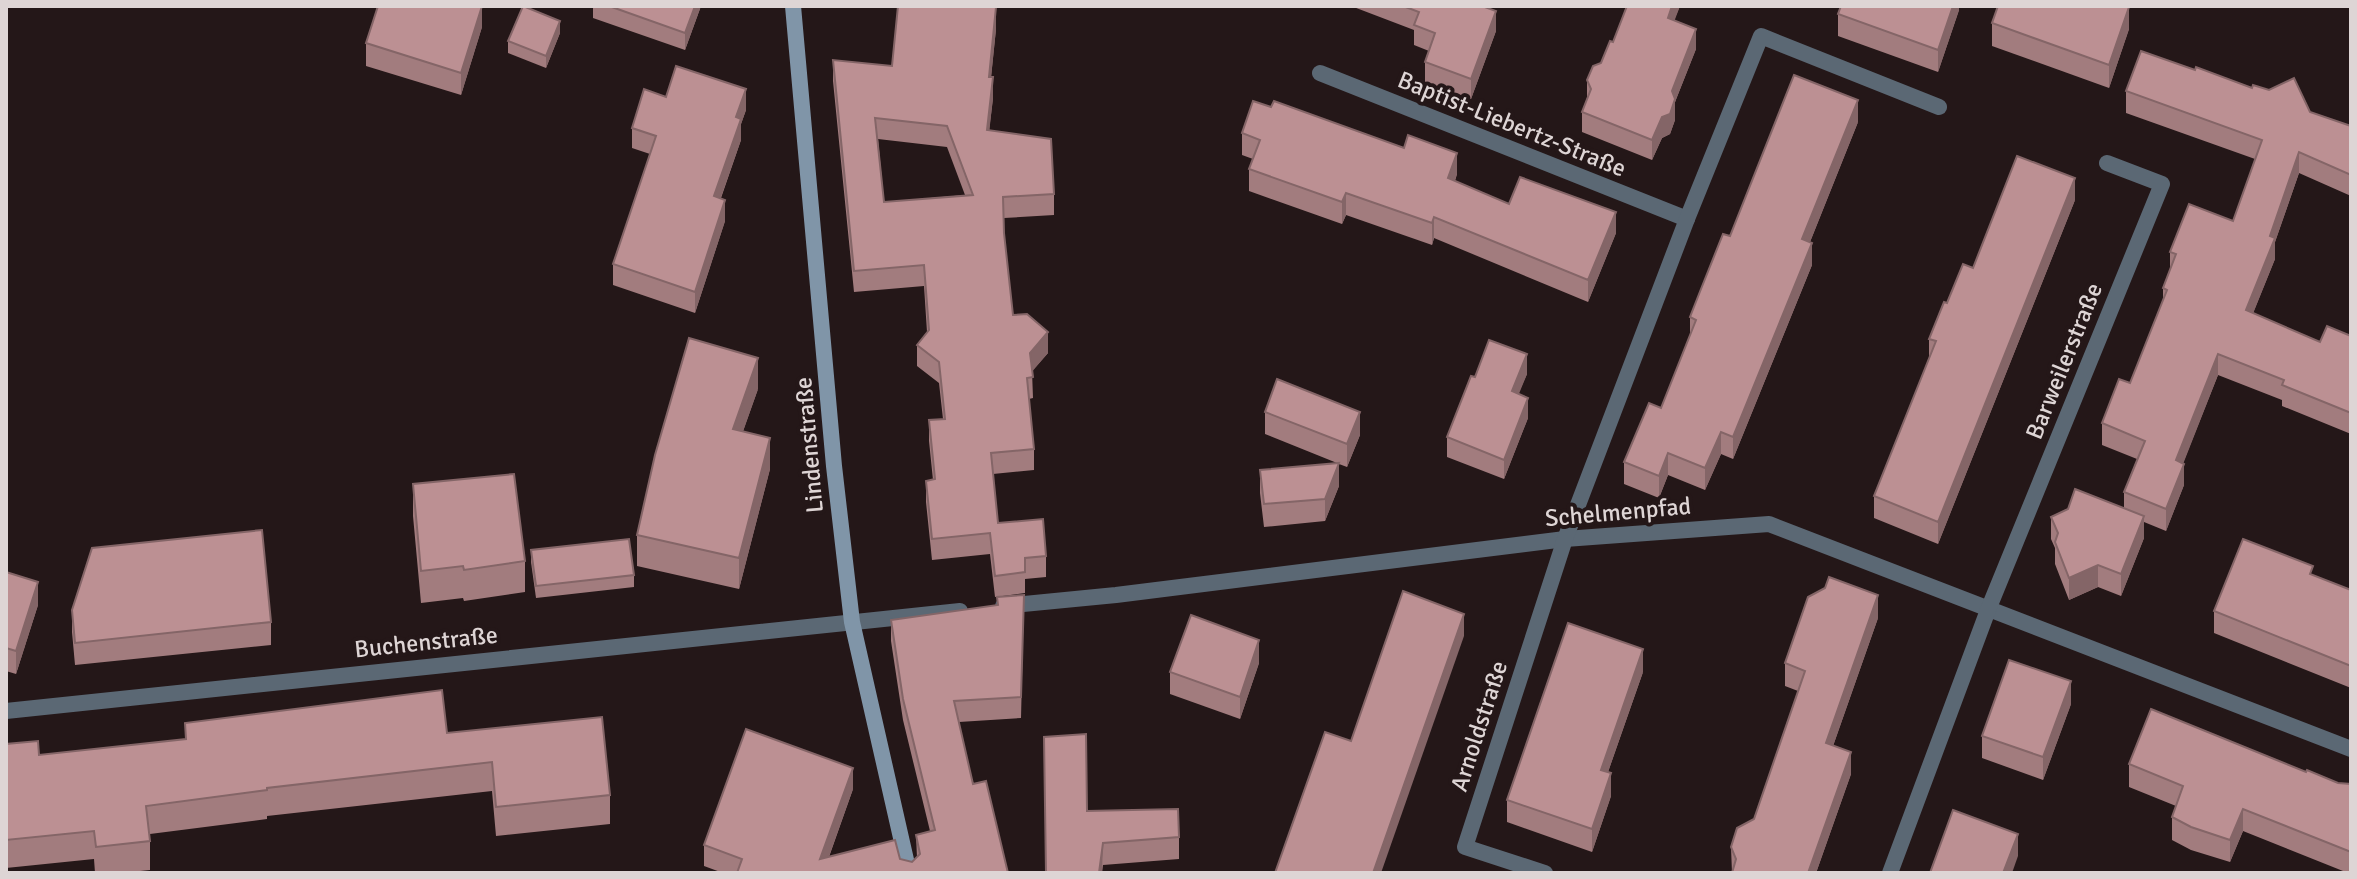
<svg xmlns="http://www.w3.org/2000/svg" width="2357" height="879" font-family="Signika,sans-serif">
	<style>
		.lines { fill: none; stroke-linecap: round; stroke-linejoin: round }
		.street { stroke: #5b6874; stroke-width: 16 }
		.secondary { stroke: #8095a8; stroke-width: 16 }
		.wall { fill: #a27c7e; fill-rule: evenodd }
		.shaded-wall { fill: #846567 }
		.building { fill: #bc9093; stroke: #846567; stroke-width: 2; fill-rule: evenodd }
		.labels { text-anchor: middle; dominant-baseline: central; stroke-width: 8; stroke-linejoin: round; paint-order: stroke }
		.street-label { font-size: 24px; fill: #ded5d5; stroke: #241718 }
	</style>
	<rect width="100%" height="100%" fill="#241718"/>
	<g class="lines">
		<g class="street">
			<polyline points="1320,73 1687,219"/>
			<polyline points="1003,606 1116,595 1565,539 1769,524 2351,749"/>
			<polyline points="6,711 960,611"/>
			<polyline points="1545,873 1465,847 1565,539 1687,219 1761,36 1939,107"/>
			<polyline points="1890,873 1988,610 2162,184 2107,163"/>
		</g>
		<polyline class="secondary" points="793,6 834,466 852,622 909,873"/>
	</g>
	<g class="wall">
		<polygon points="593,6 701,6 685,50 593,18"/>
		<polygon points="1351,6 1482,6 1496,31 1471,99 1425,82 1425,62 1429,51 1414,45 1414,30"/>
		<polygon points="1627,6 1680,6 1674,20 1696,49 1675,102 1675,120 1670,134 1662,138 1652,160 1582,132 1582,112 1587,98 1587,80 1601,63 1613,42"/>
		<polygon points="1959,6 1959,10 1938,72 1838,36 1838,14"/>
		<polygon points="1992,23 2129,29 2109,88 1992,46"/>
		<polygon points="482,27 461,95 366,66 366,43"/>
		<path d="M996,29L991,77L993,98L989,131L1054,194V215L1004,218V233L1013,315L1048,353L1032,371L1033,398L1029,399L1034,449V470L993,474L998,523L1046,556V577L1025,579V593L995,597L990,554L932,560L926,502V481L933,480L929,441V420L943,419L939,383L917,366V345L927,332L924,286L854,292L833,81V60L892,66ZM878,139L947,147L965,195L884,202Z"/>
		<polygon points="560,33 546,68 508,53 508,41"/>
		<polygon points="2126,91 2310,112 2351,126 2351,196 2299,173 2275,242 2275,259 2253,313 2320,342 2351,336 2351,434 2282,406 2282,400 2218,375 2183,463 2184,485 2166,531 2144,522 2144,538 2121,596 2098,587 2069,600 2055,564 2055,548 2051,539 2051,517 2124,508 2124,492 2137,459 2102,445 2102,423 2130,383 2163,300 2163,288 2170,270 2170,252 2233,221 2255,159 2126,113"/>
		<polygon points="666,97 746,110 741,124 741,140 721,198 725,221 695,313 613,285 613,264 650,154 632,148 632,128"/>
		<polygon points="1858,122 1810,242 1812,265 1733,459 1721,454 1705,490 1668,475 1659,498 1624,484 1624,462 1661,408 1690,336 1690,317 1730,236"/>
		<polygon points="1242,133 1457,174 1455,181 1509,204 1616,233 1588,302 1434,238 1432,245 1346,215 1342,224 1249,191 1249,169 1253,159 1242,155"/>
		<polygon points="2075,200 1938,544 1874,518 1874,496 1929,359 1929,339 1947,303 1973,268"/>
		<polygon points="1527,374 1518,394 1528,418 1504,479 1447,457 1447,437 1475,377"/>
		<polygon points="758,389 743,431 770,469 739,589 637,566 637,535"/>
		<polygon points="1265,412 1360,435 1347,467 1339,464 1339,486 1325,521 1264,527 1260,493 1260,470 1337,463 1265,434"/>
		<polygon points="413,484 525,561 525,592 464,601 463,598 421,603 413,516"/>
		<polygon points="531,550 634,575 634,587 536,598 531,562"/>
		<polygon points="6,572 38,605 16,674 6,671"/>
		<polygon points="2313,575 2351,590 2351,688 2214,633 2214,611"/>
		<polygon points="1024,595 1021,718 959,722 973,784 1008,873 723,873 704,866 704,845 853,789 829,857 900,859 912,862 917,858 916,835 930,831 903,720 891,641 891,620 997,605 997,597"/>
		<polygon points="72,610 271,622 271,645 75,665 72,632"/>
		<polygon points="1878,618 1833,746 1851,774 1816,873 1732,873 1731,847 1754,819 1798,691 1785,686 1785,663"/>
		<polygon points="1259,663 1240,719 1170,694 1170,672"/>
		<polygon points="1643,672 1608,772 1611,796 1592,852 1507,822 1507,800"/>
		<polygon points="2071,704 2043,780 1982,758 1982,736"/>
		<polygon points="185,723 447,733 610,795 610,824 496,836 492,791 267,816 267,819 150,834 150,870 121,873 95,873 94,859 6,868 6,744 39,755 185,739"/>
		<polygon points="2129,764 2306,772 2338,783 2351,784 2351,873 2348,873 2243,831 2230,862 2191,850 2172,840 2172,817 2176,806 2129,787"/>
		<polygon points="1087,811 1179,837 1179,859 1103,865 1102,873 1045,873"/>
	</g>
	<g class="shaded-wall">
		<polygon points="482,6 482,27 461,95 461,73"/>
		<polygon points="695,6 701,6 685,50 685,33"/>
		<polygon points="1672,6 1680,6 1668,38 1668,18"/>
		<polygon points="1953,6 1959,6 1959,10 1938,72 1938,50"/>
		<polygon points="996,7 996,29 989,98 989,77"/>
		<polygon points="2129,7 2129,29 2109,88 2109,65"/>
		<polygon points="1496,11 1496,31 1471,99 1471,79"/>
		<polygon points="560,21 560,33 546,68 546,56"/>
		<polygon points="1696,29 1696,49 1675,102 1675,120 1670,134 1662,138 1652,160 1652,140"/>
		<polygon points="993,77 993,98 987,151 987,130"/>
		<polygon points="746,89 746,110 741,124 741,140 714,217 714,196 736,117"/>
		<polygon points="1858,100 1858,122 1802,262 1802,239"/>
		<polygon points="2299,152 2299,173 2275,242 2275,259 2246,331 2246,310 2270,236"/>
		<polygon points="1457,153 1457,174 1448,200 1448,178"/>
		<polygon points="2075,178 2075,200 1938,544 1938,522"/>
		<polygon points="1346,193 1346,215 1342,224 1342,202"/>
		<polygon points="725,200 725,221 695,313 695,292"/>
		<polygon points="1616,212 1616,233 1588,302 1588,280"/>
		<polygon points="1434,217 1434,238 1432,245 1432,223"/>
		<polygon points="1812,243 1812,265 1733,459 1733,437"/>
		<polygon points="1048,332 1048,353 1030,374 1030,353"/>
		<polygon points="1527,354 1527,374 1512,411 1512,391"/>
		<polygon points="2218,354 2218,375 2176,482 2176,460"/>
		<polygon points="758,358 758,389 733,460 733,429"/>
		<polygon points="1528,398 1528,418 1504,479 1504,460"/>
		<polygon points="1360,412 1360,435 1347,467 1347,444"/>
		<polygon points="1721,432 1721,454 1705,490 1705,468"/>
		<polygon points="770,438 770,469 739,589 739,558"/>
		<polygon points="1668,453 1668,475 1659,498 1659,476"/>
		<polygon points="1339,463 1339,486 1325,521 1325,499"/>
		<polygon points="2184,464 2184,485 2166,531 2166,509"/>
		<polygon points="2144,516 2144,538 2121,596 2121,574"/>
		<polygon points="2098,565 2098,587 2069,600 2069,578"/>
		<polygon points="38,582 38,605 16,674 16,651"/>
		<polygon points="1878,595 1878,618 1826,766 1826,743"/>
		<polygon points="1464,614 1464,636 1381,873 1373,873"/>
		<polygon points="1259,640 1259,663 1240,719 1240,697"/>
		<polygon points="1643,649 1643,672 1601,792 1601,770"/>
		<polygon points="2071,681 2071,704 2043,780 2043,757"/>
		<polygon points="1851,752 1851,774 1816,873 1808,873"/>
		<polygon points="853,768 853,789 823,873 820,859"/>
		<polygon points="1611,773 1611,796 1592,852 1592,829"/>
		<polygon points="2243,809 2243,831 2230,862 2230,840"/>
		<polygon points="2018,834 2018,856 2012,873 2003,873"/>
		<polygon points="1103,843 1102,873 1099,873"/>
	</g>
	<g class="building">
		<polygon points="378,6 482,6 461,73 366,43"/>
		<polygon points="523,6 560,21 546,56 508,41"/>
		<polygon points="609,6 695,6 685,33"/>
		<path d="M898,6H984L996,7L989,77H993L987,130L1051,139L1054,194L1003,197L1004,233L1013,315L1027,314L1048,332L1030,353L1033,377L1027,378L1034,449L991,453L998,523L1043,519L1046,556L1025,558V572L995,576L990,533L932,539L926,481L935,479L929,420L945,419L939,362L917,345L929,330L924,265L854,271L833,60L892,66ZM875,118L947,126L973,195L884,202Z"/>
		<polygon points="1403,6 1482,6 1496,11 1471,79 1425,62 1435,33 1414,25 1419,12"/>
		<polygon points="1627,6 1672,6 1668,18 1696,29 1672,91 1675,99 1670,114 1662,117 1652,140 1582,112 1591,89 1587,80 1593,66 1601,63 1610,41 1613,42"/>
		<polygon points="1841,6 1953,6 1938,50 1838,14"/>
		<polygon points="1998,6 2127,6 2129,7 2109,65 1992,23"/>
		<polygon points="2141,51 2195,70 2196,67 2252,88 2253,85 2269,90 2294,78 2310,112 2351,126 2351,175 2299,152 2270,236 2275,238 2246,310 2320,342 2327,326 2351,336 2351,413 2282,385 2284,380 2218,354 2176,460 2184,464 2166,509 2124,492 2145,441 2102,423 2119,379 2130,383 2167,290 2163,288 2176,254 2170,252 2189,204 2233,221 2262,140 2126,91"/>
		<polygon points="676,66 746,89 736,117 741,119 714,196 725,200 695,292 613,264 656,136 632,128 644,89 666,97"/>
		<polygon points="1794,75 1858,100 1802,239 1812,243 1733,437 1721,432 1705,468 1668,453 1659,476 1624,462 1649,403 1661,408 1696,320 1690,317 1701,289 1723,234 1730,236"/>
		<polygon points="1253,101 1271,107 1274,101 1404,148 1408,135 1457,153 1448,178 1509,204 1520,177 1616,212 1588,280 1434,217 1432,223 1346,193 1342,202 1249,169 1260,140 1242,133"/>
		<polygon points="2017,156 2075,178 1938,522 1874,496 1936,341 1929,339 1944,302 1947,303 1963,264 1973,268"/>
		<polygon points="689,338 758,358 733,429 770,438 739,558 637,535 655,455"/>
		<polygon points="1489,340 1527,354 1512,391 1528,398 1504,460 1447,437 1471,376 1475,377"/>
		<polygon points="1277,379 1360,412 1347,444 1265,412"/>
		<polygon points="1339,463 1325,499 1264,504 1260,470"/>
		<polygon points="514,474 525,561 464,570 463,566 421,571 413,484"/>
		<polygon points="2075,489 2144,516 2121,574 2098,565 2069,578 2055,542 2058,533 2051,517 2068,509"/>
		<polygon points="262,530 271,622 75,643 72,610 92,548"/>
		<polygon points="629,539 634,575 536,586 531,550"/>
		<polygon points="2243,539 2313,566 2310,574 2351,590 2351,666 2214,611"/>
		<polygon points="6,572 38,582 16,651 6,648"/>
		<polygon points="1829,577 1878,595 1826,743 1851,752 1808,873 1732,873 1736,859 1731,847 1737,828 1754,819 1805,671 1785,663 1808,597 1825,588"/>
		<polygon points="1403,591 1464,614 1373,873 1275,873 1325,732 1351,741"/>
		<polygon points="1024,595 1021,697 954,701 973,784 986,781 1008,873 737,873 742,859 704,845 746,729 853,768 820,859 895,840 900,859 912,862 920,854 916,835 935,830 903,699 891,620 998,605 997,597"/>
		<polygon points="1191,615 1259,640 1240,697 1170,672"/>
		<polygon points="1568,623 1643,649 1601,770 1611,773 1592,829 1507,800"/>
		<polygon points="2009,660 2071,681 2043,757 1982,736"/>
		<polygon points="442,690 447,733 602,717 610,795 496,807 492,762 267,788 267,790 146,806 150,841 96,847 94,831 6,840 6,744 38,741 39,755 186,739 185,723"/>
		<polygon points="2151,709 2306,772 2307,770 2338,783 2351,784 2351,852 2243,809 2230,840 2191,827 2172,817 2183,786 2129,764"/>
		<polygon points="1086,734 1087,811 1178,809 1179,837 1103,843 1099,873 1046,873 1044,737"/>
		<polygon points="1953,810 2018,834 2003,873 1930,873"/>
	</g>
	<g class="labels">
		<g class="street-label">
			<text transform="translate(1512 124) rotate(22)">Baptist-Liebertz-Straße</text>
			<text transform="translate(2064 361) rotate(-68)">Barweilerstraße</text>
			<text transform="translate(809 445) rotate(-95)">Lindenstraße</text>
			<text transform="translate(1618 512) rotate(-5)">Schelmenpfad</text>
			<text transform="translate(426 642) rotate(-6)">Buchenstraße</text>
			<text transform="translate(1479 726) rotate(-72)">Arnoldstraße</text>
		</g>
	</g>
	<rect width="2357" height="879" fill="none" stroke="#ded5d5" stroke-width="16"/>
</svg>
